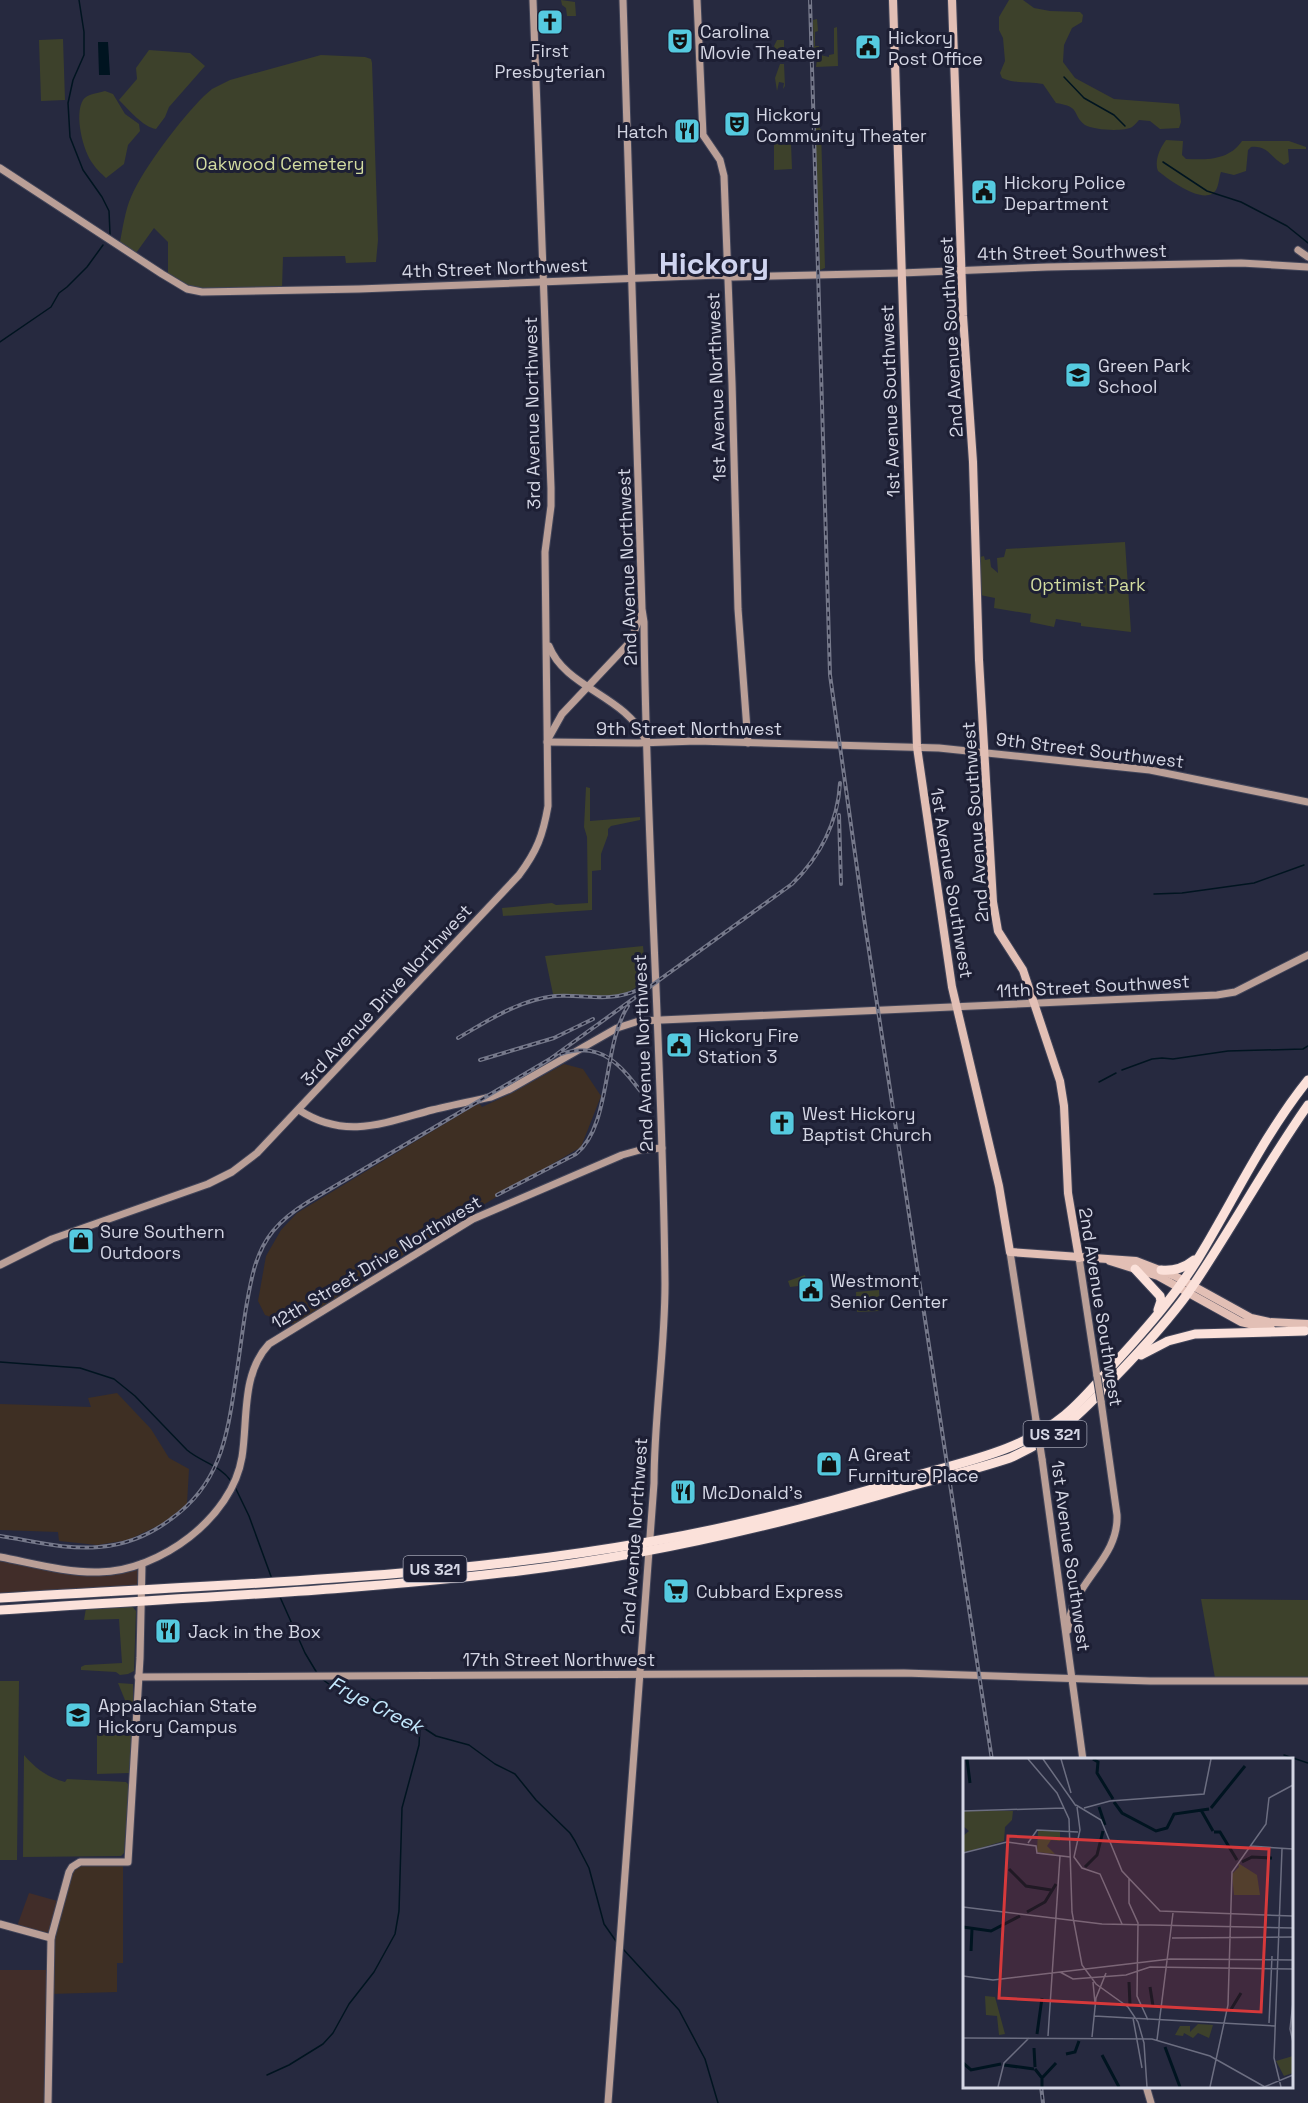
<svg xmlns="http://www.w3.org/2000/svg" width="1308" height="2103" font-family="'Space Grotesk',sans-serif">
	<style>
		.commercial { fill: #412d29 }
		.industrial { fill: #3e2f23 }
		.green { fill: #3d412b }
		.water { fill: #001420 }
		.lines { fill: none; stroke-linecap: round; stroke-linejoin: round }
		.stream { stroke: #001420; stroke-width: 1.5 }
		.secondary-casing { stroke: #424559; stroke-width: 9 }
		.primary-casing { stroke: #424559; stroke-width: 10 }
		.highway-casing { stroke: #424559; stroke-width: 11 }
		.secondary { stroke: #ba9f97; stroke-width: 7 }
		.primary { stroke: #e2bfb5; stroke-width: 8 }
		.highway { stroke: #fbe1da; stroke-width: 9 }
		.rail-casing { stroke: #75788a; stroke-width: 4 }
		.rail { stroke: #1d1f34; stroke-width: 1.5; stroke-dasharray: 4.5; stroke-linecap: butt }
		.secondary-bridge-casing { stroke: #424559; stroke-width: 9; stroke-linecap: butt }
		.secondary-bridge { stroke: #ba9f97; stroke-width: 7 }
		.labels { text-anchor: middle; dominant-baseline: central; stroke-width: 6; stroke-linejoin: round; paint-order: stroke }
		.shield { fill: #1d1f34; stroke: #9d9faf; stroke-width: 1.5 }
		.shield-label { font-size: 16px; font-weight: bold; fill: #d4d6e4 }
		.poi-label { font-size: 18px; fill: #d4d6e4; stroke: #1d1f34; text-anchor: start }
		.park-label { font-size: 18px; fill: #d2dca0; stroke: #1d1f34 }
		.street-label { font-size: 18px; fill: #d4d6e4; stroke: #1d1f34 }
		.water-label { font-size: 20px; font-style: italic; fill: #c3e8fd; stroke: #1d1f34 }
		.town-label { font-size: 30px; font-weight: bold; fill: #cfd4f0; stroke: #1d1f34 }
		.inset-river { fill: none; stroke: #001420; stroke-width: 3 }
		.inset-road { fill: none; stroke: #6c6e81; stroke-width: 1.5 }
		.view { fill: #d6393b; fill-opacity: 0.15; stroke: #d6393b; stroke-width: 3 }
		.inset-edge { fill: none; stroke: #d4d6e4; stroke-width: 3 }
	</style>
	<rect width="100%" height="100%" fill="#26293f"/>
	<g class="commercial">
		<polygon points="0,1557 79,1571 142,1564 142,1589 0,1598"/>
		<polygon points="29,1893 61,1902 51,1938 16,1929"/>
		<polygon points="0,1970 51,1970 44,2103 0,2103"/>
	</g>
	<g class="industrial">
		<polygon points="564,1064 583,1069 601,1096 581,1147 456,1221 294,1325 265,1315 258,1301 266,1256 281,1230 297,1213 479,1103 482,1107 512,1093"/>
		<polygon points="117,1393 151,1429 169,1458 189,1469 187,1504 164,1523 128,1540 97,1545 59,1541 58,1532 0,1530 0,1404 91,1407 88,1398"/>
		<polygon points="123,1862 123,1963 117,1963 117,1992 50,1994 50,1944 75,1864"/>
	</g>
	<g class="green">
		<polygon points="561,0 575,2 576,16 567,16 566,8 562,5"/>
		<path d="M1009,0H1023L1034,8L1050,11L1080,12L1083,15L1082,22L1072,28L1064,45L1063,62L1075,78L1114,99L1179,104L1181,122L1179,128L1160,129L1150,121L1139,120C1137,122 1135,125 1132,127C1124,132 1093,130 1085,125C1071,114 1082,107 1056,103L1043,84C1028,81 1015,84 1002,78L1000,73L1005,61L1003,38L999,30V17Z"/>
		<polygon points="817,19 818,31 815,32 815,46 819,46 818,58 820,55 829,57 829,55 834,54 834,28 837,27 838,66 816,67 817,60 814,60 813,20"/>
		<polygon points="63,39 65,100 41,101 39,40"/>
		<polygon points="777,40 784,40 784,60 780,60 774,46"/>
		<path d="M149,50L190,53L205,66L169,107L165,117L156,129C143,127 129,110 119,100L137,79L136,68Z"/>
		<path d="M321,55L365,57L371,59L372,63L378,240L376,262L346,263L345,256L283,257L282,288L211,290L189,286L168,274V242L154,228L136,253L121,244L120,242C123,227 125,211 131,197C144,167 181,119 204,96L212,89L230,80Z"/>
		<polygon points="780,64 784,64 785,86 783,89 784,83 779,82 777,91 775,78"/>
		<path d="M105,91L113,94L125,114L139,124L140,131L128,145L124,164L106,178C102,174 96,169 93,164C83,151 74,115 83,100C87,94 98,93 105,91Z"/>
		<polygon points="815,126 819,126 821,130 825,268 820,270"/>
		<polygon points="785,140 790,140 791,143 792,169 774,170 774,144"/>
		<path d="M1166,140L1183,141L1182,155L1186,159C1208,160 1229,160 1242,141H1289L1306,147V149H1288L1289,162L1284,165C1271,158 1268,145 1251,147L1248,150L1246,171L1234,175L1221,172C1219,177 1219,185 1216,190C1205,207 1168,179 1158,171C1154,161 1160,148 1166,140Z"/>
		<polygon points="1125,542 1131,632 1081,626 1081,623 1056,619 1054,627 1030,622 1031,614 994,608 995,598 980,595 980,557 984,556 985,560 990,559 991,567 998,573 997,558 1004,557 1006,549"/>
		<polygon points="586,787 590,788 590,821 640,817 640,820 611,826 608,829 608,835 601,854 601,870 592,871 592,910 503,916 502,908 552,903 556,905 588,903 587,837 584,827"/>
		<path d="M643,946C644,957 646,968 642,979C632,1005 575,993 553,994L545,956Z"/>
		<polygon points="805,1275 807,1285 790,1287 788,1281"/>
		<polygon points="879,1290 880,1311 857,1312 856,1292"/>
		<polygon points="1201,1599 1308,1600 1308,1677 1215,1678"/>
		<polygon points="131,1605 136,1611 134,1671 128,1674 120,1675 116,1672 81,1670 81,1667 85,1665 122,1663 119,1619 84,1620 86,1608"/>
		<polygon points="0,1681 19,1681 17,1860 0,1860"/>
		<polygon points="118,1683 133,1684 133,1708 129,1710"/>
		<polygon points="129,1717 133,1722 129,1773 97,1774 97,1726 120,1724"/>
		<path d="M24,1755C36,1769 47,1777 65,1782L67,1779L126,1782L129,1785L124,1853L121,1856L23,1857Z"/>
	</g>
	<polygon class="water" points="98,42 108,42 110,75 99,75"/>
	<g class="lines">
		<g class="stream">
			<polyline points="79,0 84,32 84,55 73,80 68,103 70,137 83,170 102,197 109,211 110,234"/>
			<polyline points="1064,77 1084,98 1114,115 1125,126"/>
			<polyline points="1163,162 1207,191 1241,202 1287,226 1308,243"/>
			<polyline points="0,342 51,307 59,293 67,287 87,267 103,245"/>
			<polyline points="1154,894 1182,893 1254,883 1304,865"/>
			<polyline points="1122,1070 1152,1059 1162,1058 1173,1059 1228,1051 1303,1049 1308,1046"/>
			<polyline points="1099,1082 1116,1073"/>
			<path d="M0,1362L80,1368L114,1379L135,1396L187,1450C201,1462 220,1465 231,1481"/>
			<polyline points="235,1487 249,1516 272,1579"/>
			<polyline points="280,1597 305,1653 317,1673"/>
			<polyline points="322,1679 334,1688 362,1694 410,1719 436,1736 469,1745 495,1764 515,1774 536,1800 570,1833 575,1841 589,1868 604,1924 618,1944"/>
			<polyline points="1284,1755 1308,1763"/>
			<polyline points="623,1949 679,2010 705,2059 718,2103"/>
			<polyline points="267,2075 289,2065 323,2044 333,2033 349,2004 374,1972 395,1934 399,1911 402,1808 419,1745 420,1727"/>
		</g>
		<defs>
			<g id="secondary">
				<polyline points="697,0 703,135 720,160 724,176 732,383 738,609 748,743"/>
				<polyline points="0,168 162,274 187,289 202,292 359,289 719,275 733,277 901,273 1047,267 1241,263 1308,267"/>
				<polyline points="1298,250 1308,257"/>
				<path d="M549,646C565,688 626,696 645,739"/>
				<polyline points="548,739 562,714 630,642 641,615"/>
				<polyline points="547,742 638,743 697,741 939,748 1150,770 1308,802"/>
				<path d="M299,1110C345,1140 384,1123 432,1110C452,1105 472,1101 491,1097L510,1089L617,1028L639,1021L1217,995L1235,992L1308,955"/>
				<polyline points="1010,1252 1036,1420"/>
				<polyline points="1079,1258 1097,1376"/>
				<path d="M0,1265L52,1239L208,1184L232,1172L257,1153L519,875C537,851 543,835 548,806L545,552L551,506V488L533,0"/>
				<polyline points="1042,1459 1083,1760"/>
				<path d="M0,1557C32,1563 67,1573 99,1572C160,1571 232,1518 242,1457C248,1419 241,1374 269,1344L473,1219L622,1155L640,1150L662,1148"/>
				<path d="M1068,1630C1070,1582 1119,1561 1117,1515L1101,1401"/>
				<polyline points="138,1677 904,1673 1150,1681 1308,1681"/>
				<polyline points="0,1924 51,1938"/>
				<polyline points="1146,2086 1151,2103"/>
				<polyline points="48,2103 51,1938 69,1872 72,1867 80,1862 128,1862 140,1658 142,1564"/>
				<path d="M608,2103L654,1483C654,1417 665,1351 665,1284C663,1063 646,843 644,622L642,609L623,0"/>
			</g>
			<g id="primary">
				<polyline points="893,0 917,747 952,987 999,1186 1010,1252 1136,1261 1175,1276 1251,1318 1269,1322 1308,1324"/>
				<polyline points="952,0 963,316 973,462 979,660 993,902 998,931 1023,970 1060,1081 1064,1106 1068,1193 1079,1258"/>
				<polyline points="1110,1261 1158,1276 1241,1322 1271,1329"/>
			</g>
			<g id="highway">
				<polyline points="1135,1269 1160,1296 1161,1301 1158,1310"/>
				<path d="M1161,1270C1175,1271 1184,1268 1194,1260"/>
				<polyline points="1141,1355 1168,1341 1195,1334 1305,1331"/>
				<path d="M0,1598C216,1584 434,1580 648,1542C735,1527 821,1505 905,1479C960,1462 1019,1453 1065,1415C1082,1401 1097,1383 1112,1366C1146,1329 1180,1291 1205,1247C1238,1191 1267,1131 1308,1080"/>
				<path d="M0,1610C173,1598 347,1592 519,1571C652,1555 783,1524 911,1486C944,1477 977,1469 1010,1458C1059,1436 1081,1414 1117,1375C1142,1349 1167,1322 1188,1293C1230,1232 1265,1166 1308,1105"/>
			</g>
		</defs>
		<use href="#secondary" class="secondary-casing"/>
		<use href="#primary" class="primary-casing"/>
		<use href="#highway" class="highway-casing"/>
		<use href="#secondary" class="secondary"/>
		<use href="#primary" class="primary"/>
		<use href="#highway" class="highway"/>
		<defs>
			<g id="rail">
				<polyline points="810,0 830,675 864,918 992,1760"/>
				<polyline points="839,815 841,884"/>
				<path d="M458,1038C489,1020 519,1000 555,996C585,994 608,1003 638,990"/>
				<path d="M561,1054C605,1039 625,1071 648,1101"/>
				<polyline points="480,1060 554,1038 593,1019"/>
				<path d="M497,1195L576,1154C612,1125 602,1046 628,1006"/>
				<path d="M0,1536C33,1541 66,1550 99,1547C125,1545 150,1535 171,1519C219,1485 227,1439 235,1384C239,1359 242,1333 246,1308C251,1280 255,1253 273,1231C283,1219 295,1210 308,1202L550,1059L792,884C820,857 838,822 840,783"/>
				<polyline points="1041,2086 1043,2103"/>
			</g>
		</defs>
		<use href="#rail" class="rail-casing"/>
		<use href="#rail" class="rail"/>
		<defs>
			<g id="secondary-bridge">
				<polyline points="1097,1376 1101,1401"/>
				<polyline points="1036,1420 1042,1459"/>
			</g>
		</defs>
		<use href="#secondary-bridge" class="secondary-bridge-casing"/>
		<use href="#secondary-bridge" class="secondary-bridge"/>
	</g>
	<defs>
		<symbol id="church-square" viewBox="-11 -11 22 22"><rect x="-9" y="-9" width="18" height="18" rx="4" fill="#55cadf" stroke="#1d1f34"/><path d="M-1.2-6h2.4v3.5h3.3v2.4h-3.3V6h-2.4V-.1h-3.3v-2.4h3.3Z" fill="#111"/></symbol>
		<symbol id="theatre-square" viewBox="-11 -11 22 22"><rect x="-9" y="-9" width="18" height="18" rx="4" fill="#55cadf" stroke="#1d1f34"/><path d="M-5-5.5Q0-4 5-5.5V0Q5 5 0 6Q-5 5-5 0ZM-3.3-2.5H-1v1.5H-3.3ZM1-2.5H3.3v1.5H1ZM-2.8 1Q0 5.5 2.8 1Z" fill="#111"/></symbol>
		<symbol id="civic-square" viewBox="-11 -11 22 22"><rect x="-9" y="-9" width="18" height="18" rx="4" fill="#55cadf" stroke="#1d1f34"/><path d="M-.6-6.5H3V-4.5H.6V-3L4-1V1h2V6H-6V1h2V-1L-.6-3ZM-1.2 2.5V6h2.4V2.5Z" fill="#111"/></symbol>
		<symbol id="restaurant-square" viewBox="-11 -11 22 22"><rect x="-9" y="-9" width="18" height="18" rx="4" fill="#55cadf" stroke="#1d1f34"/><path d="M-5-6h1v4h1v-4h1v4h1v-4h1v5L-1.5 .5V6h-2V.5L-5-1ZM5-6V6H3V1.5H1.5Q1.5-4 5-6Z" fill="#111"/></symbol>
		<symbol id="school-square" viewBox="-11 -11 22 22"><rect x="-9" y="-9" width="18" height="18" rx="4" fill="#55cadf" stroke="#1d1f34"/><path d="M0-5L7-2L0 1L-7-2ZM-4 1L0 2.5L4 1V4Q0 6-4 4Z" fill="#111"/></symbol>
		<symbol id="shop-square" viewBox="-11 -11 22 22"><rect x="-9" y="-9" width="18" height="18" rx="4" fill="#55cadf" stroke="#1d1f34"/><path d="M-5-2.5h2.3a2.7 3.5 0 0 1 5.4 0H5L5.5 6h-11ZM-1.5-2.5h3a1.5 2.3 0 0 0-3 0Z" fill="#111"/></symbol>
		<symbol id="supermarket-square" viewBox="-11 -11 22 22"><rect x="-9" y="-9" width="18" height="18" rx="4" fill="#55cadf" stroke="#1d1f34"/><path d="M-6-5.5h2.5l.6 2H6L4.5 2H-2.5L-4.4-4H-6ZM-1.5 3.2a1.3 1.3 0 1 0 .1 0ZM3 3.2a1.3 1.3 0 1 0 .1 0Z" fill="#111"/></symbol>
		<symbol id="university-square" viewBox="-11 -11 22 22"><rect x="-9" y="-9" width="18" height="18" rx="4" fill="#55cadf" stroke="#1d1f34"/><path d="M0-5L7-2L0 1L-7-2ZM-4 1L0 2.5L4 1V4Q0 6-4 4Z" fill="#111"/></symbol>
	</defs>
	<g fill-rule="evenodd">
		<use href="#church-square" x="535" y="7" width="30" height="30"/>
		<use href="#theatre-square" x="665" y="26" width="30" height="30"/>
		<use href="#civic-square" x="853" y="32" width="30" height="30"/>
		<use href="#theatre-square" x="722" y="109" width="30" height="30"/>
		<use href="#restaurant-square" x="672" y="116" width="30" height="30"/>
		<use href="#civic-square" x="969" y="177" width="30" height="30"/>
		<use href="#school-square" x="1063" y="360" width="30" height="30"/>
		<use href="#civic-square" x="664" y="1030" width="30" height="30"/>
		<use href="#church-square" x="767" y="1108" width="30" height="30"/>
		<use href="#shop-square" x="66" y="1226" width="30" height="30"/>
		<use href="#civic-square" x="796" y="1275" width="30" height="30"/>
		<use href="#shop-square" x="814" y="1449" width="30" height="30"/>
		<use href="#restaurant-square" x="668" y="1477" width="30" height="30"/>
		<use href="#supermarket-square" x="661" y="1576" width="30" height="30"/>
		<use href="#restaurant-square" x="153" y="1616" width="30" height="30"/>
		<use href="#university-square" x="63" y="1700" width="30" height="30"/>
	</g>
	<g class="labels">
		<g class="shield">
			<rect x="1023.5" y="1421" width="63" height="26" rx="4.5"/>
			<rect x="403.5" y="1556" width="63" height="26" rx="4.5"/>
		</g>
		<g class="shield-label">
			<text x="1055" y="1434">US 321</text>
			<text x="435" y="1569">US 321</text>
		</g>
		<g class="poi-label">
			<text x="700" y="31">Carolina<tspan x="700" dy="21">Movie Theater</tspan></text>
			<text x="888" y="37">Hickory<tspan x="888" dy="21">Post Office</tspan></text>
			<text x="550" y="50" text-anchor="middle">First<tspan x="550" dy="21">Presbyterian</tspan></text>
			<text x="756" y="114">Hickory<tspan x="756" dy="21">Community Theater</tspan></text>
			<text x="668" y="131" text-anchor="end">Hatch</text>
			<text x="1004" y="182">Hickory Police<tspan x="1004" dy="21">Department</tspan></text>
			<text x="1098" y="365">Green Park<tspan x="1098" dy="21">School</tspan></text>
			<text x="698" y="1035">Hickory Fire<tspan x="698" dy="21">Station 3</tspan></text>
			<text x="802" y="1113">West Hickory<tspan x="802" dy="21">Baptist Church</tspan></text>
			<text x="100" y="1231">Sure Southern<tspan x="100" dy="21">Outdoors</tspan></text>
			<text x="830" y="1280">Westmont<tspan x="830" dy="21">Senior Center</tspan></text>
			<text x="848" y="1454">A Great<tspan x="848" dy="21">Furniture Place</tspan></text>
			<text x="702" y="1492">McDonald's</text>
			<text x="696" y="1591">Cubbard Express</text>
			<text x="188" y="1631">Jack in the Box</text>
			<text x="98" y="1705">Appalachian State<tspan x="98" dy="21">Hickory Campus</tspan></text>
		</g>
		<g class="park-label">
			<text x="280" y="163">Oakwood Cemetery</text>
			<text x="1088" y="584">Optimist Park</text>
		</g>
		<g class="street-label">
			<text transform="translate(1072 252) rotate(-1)">4th Street Southwest</text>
			<text transform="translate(495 268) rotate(-2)">4th Street Northwest</text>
			<text transform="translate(951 337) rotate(-93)">2nd Avenue Southwest</text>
			<text transform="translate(716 387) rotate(-92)">1st Avenue Northwest</text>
			<text transform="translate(890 401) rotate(-92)">1st Avenue Southwest</text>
			<text transform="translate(532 413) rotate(-91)">3rd Avenue Northwest</text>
			<text transform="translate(627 567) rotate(-92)">2nd Avenue Northwest</text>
			<text x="689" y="728">9th Street Northwest</text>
			<text transform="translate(1090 750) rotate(7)">9th Street Southwest</text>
			<text transform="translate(975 822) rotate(-94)">2nd Avenue Southwest</text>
			<text transform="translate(952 883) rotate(81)">1st Avenue Southwest</text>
			<text transform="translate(1093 986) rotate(-3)">11th Street Southwest</text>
			<text transform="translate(386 995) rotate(-47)">3rd Avenue Drive Northwest</text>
			<text transform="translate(643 1053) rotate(-92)">2nd Avenue Northwest</text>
			<text transform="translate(376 1262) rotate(-31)">12th Street Drive Northwest</text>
			<text transform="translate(1101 1307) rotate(81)">2nd Avenue Southwest</text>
			<text transform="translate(634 1536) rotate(-86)">2nd Avenue Northwest</text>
			<text transform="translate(1071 1556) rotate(82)">1st Avenue Southwest</text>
			<text x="559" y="1659">17th Street Northwest</text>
		</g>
		<g class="water-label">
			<text transform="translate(376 1705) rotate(27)">Frye Creek</text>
		</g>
		<g class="town-label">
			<text x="714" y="263">Hickory</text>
		</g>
	</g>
	<g transform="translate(963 1758)">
		<rect width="330" height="330" fill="#26293f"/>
		<path d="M5,52L50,53L49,62L42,69L41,83L0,95V78L6,73L0,68V54ZM75,72H97V83L88,82L84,88L92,96L74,94ZM275,105L294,117L297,137H271L269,116L276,109ZM22,238L32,239L42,276L36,277L34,258L23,257ZM235,266L250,267L246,280L235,275L230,280L221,275L220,278L212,277L217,268H227V274ZM330,298V315L321,318L313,303Z" fill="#3d412b"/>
		<path class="inset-river" d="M4,1L7,25M130,1L135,4L134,15L150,41M151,44L159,55L193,73L204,70L211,56L246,51M136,49L142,67M248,50L282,8M238,52L250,73M251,74H257L274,102M279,104L289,99L309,100M122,109L134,97L140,73M46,111L63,128L88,132M64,154L82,144L93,126M0,169L28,173L57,158M8,193L9,171M166,224L167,247M187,229L190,248M267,253L278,235M74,276L79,240M202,289L217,329M71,290L72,309M103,296L112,294L116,283M139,297L156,329M0,305L8,312L38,306M41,307L71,311M72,311L79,320V329M79,320L93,305"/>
		<path class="inset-road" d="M65,1L94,35L106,61L109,154L119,207L133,226L165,249L175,264L181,285L184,329M80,1L113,48M98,1L108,35M113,47L138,62L159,113L197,153L330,158M114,49L117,72L111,99L119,110L137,116L159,166M121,50L147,43L241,36L248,1M0,53L101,50M65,85L74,72L115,74M287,88L330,91M0,95L44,84L73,88L74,95L107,99M166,121V145L175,165L174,238L185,262M0,149L139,166L330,170M209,180L330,179M97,214L110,221L163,217L187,209L330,211M0,218L30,222L207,201L330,202M130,224L132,245M330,244L327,271L330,284M131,258L312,268M170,260L179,310M306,265L309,198M85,278L97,98M129,279L133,240L143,215M0,280L189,281L247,298L302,329M194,282L210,155M35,329L41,305L66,280M247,329L265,247L269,114L303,66L306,40L330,27M301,329L330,317M318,329L311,300L319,91"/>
		<path class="view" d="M45,78L306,91L298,254L36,240Z"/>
		<rect width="330" height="330" class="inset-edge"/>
	</g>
</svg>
